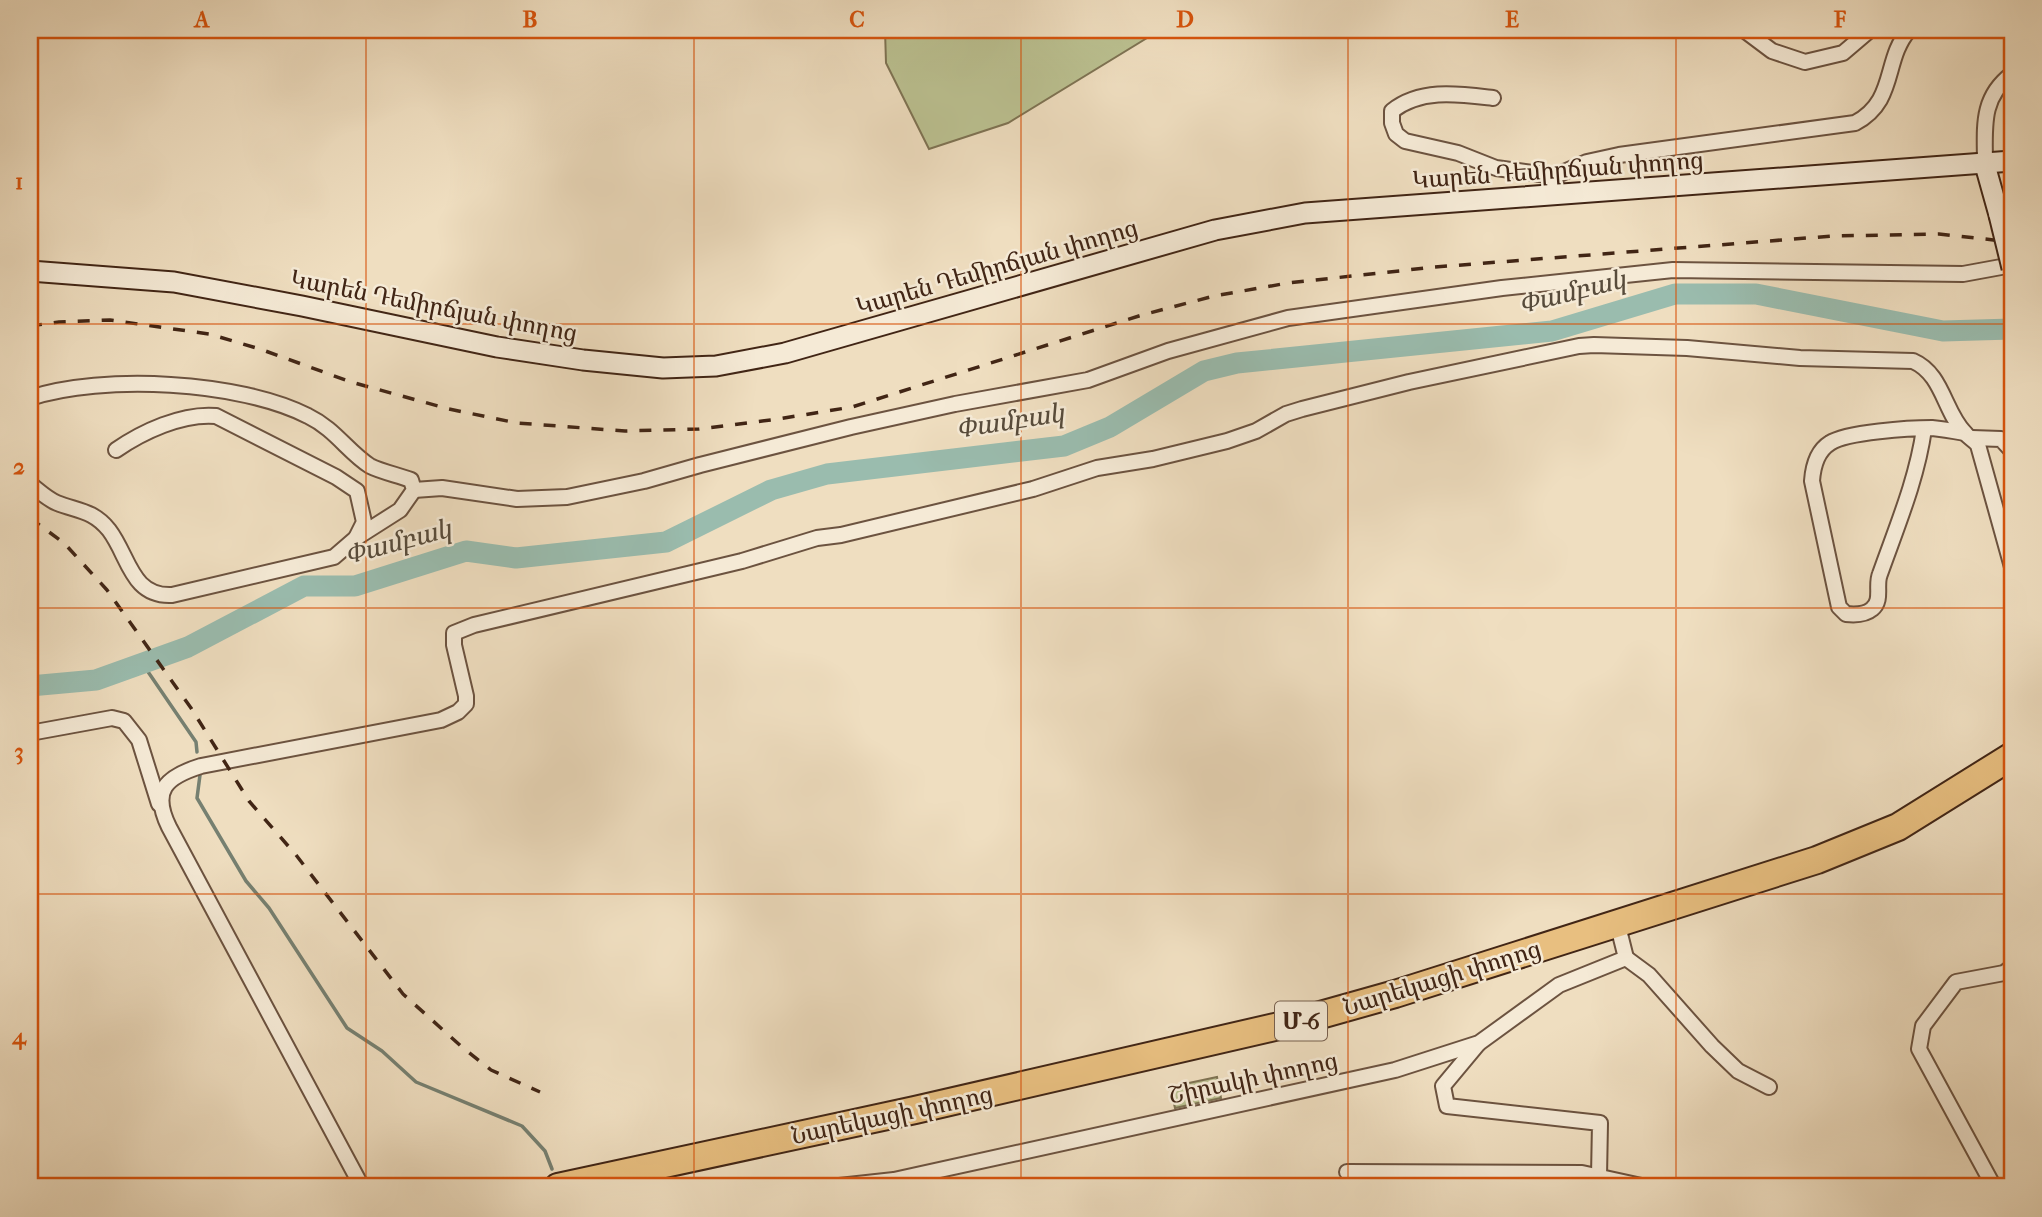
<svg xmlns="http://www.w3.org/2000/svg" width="2042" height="1217" font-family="'IM FELL French Canon','Noto Serif Armenian',serif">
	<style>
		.green { fill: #bbc191; stroke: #7e7353; stroke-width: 2 }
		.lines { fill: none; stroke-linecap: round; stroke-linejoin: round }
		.stream { stroke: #768071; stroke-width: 3.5 }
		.river { stroke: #9abcae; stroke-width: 21 }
		.street-casing { stroke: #6c5340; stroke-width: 18 }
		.secondary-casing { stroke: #412515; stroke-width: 23 }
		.highway-casing { stroke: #412515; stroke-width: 30 }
		.street { stroke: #f5ead6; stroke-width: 14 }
		.secondary { stroke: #f5ead6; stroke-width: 19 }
		.highway { stroke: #e8bf80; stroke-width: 26 }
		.rail { stroke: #412515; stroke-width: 3.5; stroke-dasharray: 12 12; stroke-linecap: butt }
		.secondary-bridge-casing { stroke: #412515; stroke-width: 23; stroke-linecap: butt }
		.secondary-bridge { stroke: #f5ead6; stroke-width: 19 }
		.grid { fill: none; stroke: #d7540d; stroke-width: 2; stroke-opacity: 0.55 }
		.labels { text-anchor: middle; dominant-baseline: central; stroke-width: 5; stroke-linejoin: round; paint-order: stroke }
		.shield { fill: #f5ead6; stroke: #77604f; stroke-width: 2 }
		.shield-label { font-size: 23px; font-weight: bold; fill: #412515 }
		.street-label { font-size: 24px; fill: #412515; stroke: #f5ead6 }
		.water-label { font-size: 26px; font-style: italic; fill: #574b3b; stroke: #f5ead6 }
		.neatline { fill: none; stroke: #d7540d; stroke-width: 2.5 }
		.grid-label { font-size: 23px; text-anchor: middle; font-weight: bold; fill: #d7540d }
	</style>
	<rect width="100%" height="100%" fill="#efdec0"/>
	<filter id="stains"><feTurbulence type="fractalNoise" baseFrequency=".00286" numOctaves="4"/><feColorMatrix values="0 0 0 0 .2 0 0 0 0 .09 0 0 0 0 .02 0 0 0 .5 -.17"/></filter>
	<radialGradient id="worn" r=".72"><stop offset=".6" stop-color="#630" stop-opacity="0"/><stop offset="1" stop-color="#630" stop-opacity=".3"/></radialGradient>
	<g class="green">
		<polygon points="885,30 1160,30 1008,123 929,149 886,63"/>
		<polygon points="1217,1077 1221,1098 1175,1108 1170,1087"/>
	</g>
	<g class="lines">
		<g class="stream">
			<polyline points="142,663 196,742 197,752"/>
			<polyline points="200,775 197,798 246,881 269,908 347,1028 382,1051 416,1082 522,1126 545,1151 552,1169"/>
		</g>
		<polyline class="river" points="30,686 96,680 188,647 304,586 355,586 466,551 516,558 666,542 771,490 827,474 1064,446 1110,427 1204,371 1237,363 1552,331 1675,294 1756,294 1943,331 2012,329"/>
		<defs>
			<g id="street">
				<polyline points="1744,30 1772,51 1805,62 1843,53 1870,30"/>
				<path d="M1493,98C1459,94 1421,88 1392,111V123L1396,134L1405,141L1458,153L1496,168L1555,176"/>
				<path d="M1985,165C1985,128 1980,98 2012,74"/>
				<path d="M1556,194L1555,176L1587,162L1619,155L1855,123C1897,101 1883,60 1909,30"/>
				<path d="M30,398C102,374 240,381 308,416C335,429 348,452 370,466C382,472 398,475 411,480L414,490L400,510L356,538"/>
				<path d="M1924,429C1917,479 1897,526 1880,574C1875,585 1883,600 1872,609C1865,615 1855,615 1846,614L1839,607L1812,481C1813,467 1817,451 1830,443C1846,432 1911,428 1932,428C1943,429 1954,431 1965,433"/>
				<polyline points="1972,438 2001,439 2012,451"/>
				<path d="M30,484C38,490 47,499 57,503C77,511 93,510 109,530C129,556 131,597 172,595L334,557L356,538L364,522L357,491L336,477L216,416C182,413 142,432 116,450"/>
				<polyline points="414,490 442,488 517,499 567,497 644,481 700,465 851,427 955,404 1088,380 1168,351 1288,318 1502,288 1673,270 1963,274 2012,265"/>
				<polyline points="30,733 112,718 124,721 139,740 159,804"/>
				<polyline points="1626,958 1649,975 1712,1046 1738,1071 1769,1087"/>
				<polyline points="1478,1044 1443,1086 1447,1106 1600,1123 1599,1176"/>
				<polyline points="1347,1172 1582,1173 1646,1187"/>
				<path d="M362,1187L169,827C151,790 166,777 201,766L441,720L458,712L466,704V696L454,645V633L474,625L742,561L817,538L841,535L1033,489L1097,468L1153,459L1227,441L1256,431L1286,414L1302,409L1409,382L1579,346L1594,345L1687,348L1800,358L1913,361C1943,374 1944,412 1965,433C1969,438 1974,440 1978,445L2012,567"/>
				<polyline points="830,1187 894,1180 1395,1070 1479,1043 1559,985 1626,958 1617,922"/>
				<polyline points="1994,1187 1919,1049 1923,1026 1956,982 2004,973 2012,967"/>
			</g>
			<g id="secondary">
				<polyline points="1985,165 1999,215"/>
				<polyline points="30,271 174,282 302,306 497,347 583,360 663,368 716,366 785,353 1215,230 1305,213 2012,161"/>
			</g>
			<polyline id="highway" points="558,1187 915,1110 1292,1023 1395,994 1817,860 1898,827 2012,756"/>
		</defs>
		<use href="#street" class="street-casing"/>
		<use href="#secondary" class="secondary-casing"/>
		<use href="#highway" class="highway-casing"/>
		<use href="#street" class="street"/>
		<use href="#secondary" class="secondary"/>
		<use href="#highway" class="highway"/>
		<g class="rail">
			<polyline points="30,326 59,322 110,320 209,334 260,349 351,382 449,409 517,423 625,431 699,429 778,419 852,407 1142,315 1214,296 1288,283 1435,267 1833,236 1939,234 2012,242"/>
			<polyline points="30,518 64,543 107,590 191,708 249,801 296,855 403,994 462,1047 491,1070 540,1092"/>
		</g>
		<defs>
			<polyline id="secondary-bridge" points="1999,215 2012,268"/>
		</defs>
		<use href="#secondary-bridge" class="secondary-bridge-casing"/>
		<use href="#secondary-bridge" class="secondary-bridge"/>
	</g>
	<path class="grid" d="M366,30V1187M694,30V1187M1021,30V1187M1348,30V1187M1676,30V1187M30,324H2012M30,608H2012M30,894H2012"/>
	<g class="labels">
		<rect class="shield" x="1275" y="1001.5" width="52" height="39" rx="5"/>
		<g class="shield-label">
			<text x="1301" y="1021">Մ-6</text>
		</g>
		<g class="street-label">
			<text transform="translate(1558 170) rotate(-4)">Կարեն Դեմիրճյան փողոց</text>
			<text transform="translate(997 267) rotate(-16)">Կարեն Դեմիրճյան փողոց</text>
			<text transform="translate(434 306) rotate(11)">Կարեն Դեմիրճյան փողոց</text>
			<text transform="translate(1442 978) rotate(-17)">Նարեկացի փողոց</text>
			<text transform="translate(1253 1078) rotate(-12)">Շիրակի փողոց</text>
			<text transform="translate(892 1115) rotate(-12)">Նարեկացի փողոց</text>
		</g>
		<g class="water-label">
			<text transform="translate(1572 292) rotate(-14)">Փամբակ</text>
			<text transform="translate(1010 421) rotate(-9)">Փամբակ</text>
			<text transform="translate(398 542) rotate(-15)">Փամբակ</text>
		</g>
	</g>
	<rect width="2042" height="1217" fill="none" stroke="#efdec0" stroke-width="77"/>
	<rect x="38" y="38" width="1966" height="1140" class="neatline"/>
	<g class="grid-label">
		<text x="202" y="27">A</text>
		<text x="530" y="27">B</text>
		<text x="857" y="27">C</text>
		<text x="1185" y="27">D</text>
		<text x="1512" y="27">E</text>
		<text x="1840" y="27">F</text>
		<text x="19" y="189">1</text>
		<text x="19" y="474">2</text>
		<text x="19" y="759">3</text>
		<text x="19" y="1044">4</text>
	</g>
	<rect width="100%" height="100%" filter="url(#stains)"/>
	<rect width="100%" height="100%" fill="url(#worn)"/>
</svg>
